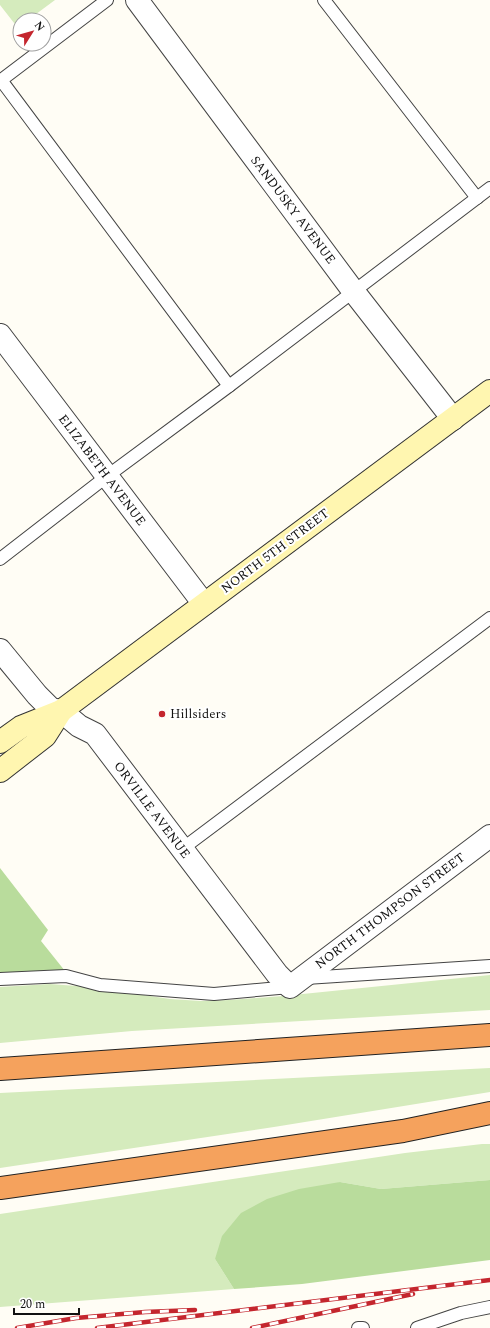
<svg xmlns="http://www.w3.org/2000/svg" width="490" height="1328" font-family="Spectral,serif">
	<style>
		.green { fill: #d5ebbd }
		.forest { fill: #b9dc9c }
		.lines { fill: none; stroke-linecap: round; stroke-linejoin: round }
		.lane-casing { stroke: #444; stroke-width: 14 }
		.street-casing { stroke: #444; stroke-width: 24 }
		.secondary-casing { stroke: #333; stroke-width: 24 }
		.highway-casing { stroke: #222; stroke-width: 24 }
		.lane { stroke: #fff; stroke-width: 12 }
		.street { stroke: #fff; stroke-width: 22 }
		.secondary { stroke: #fff6b0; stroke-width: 22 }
		.highway { stroke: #f5a25d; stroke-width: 22 }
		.rail-casing { stroke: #c4262e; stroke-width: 4.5 }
		.rail { stroke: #fff; stroke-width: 3; stroke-dasharray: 9; stroke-linecap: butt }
		.poi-dot { fill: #c4262e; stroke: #fff; stroke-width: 1.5 }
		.labels { text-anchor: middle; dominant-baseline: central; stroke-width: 4; stroke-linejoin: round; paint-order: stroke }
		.street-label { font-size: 13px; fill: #111; stroke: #fff }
		.poi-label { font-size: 13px; fill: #111; stroke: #fff; text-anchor: start }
	</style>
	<rect width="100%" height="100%" fill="#fffdf5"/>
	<g class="green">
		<polygon points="0,0 55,0 28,20 20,20 20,26 18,28 0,5"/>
		<polygon points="490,975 490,1010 132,1031 0,1043 0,987 50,984 90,987 170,999 201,1001 229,1000 283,996"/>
		<polygon points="490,1068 490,1092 274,1127 0,1168 0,1093"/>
		<polygon points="482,1144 490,1144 490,1180 381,1189 340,1182 215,1259 234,1289 0,1307 0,1214 405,1153"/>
	</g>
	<g class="forest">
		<polygon points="0,868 48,930 41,941 65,971 0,974"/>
		<polygon points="490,1180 490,1260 302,1284 234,1289 215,1259 222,1236 241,1213 267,1199 299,1189 340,1182 381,1189"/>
	</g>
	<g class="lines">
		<defs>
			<g id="lane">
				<polyline points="324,0 477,198"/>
				<polyline points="1,80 229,386"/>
				<polyline points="0,81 107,0"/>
				<polyline points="0,559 106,477 229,386 490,188"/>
				<polyline points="182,849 490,618"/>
				<polyline points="306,978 490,966"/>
				<polyline points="0,979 66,976 100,985 214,994 290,987"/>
				<polyline points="358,1328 363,1328"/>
				<polyline points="417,1328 461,1313 490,1307"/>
			</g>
			<g id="street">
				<polyline points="137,0 354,292 453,419"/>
				<polyline points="0,335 204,604"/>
				<polyline points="0,650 37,695 51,709 61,711 79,726 95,734 277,974 290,987 490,836"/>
			</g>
			<g id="secondary">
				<polyline points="0,742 21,727 61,711 490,391"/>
				<polyline points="0,771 45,736 61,711"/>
			</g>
			<g id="highway">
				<polyline points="0,1069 490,1035"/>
				<polyline points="0,1188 403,1131 490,1113"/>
			</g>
		</defs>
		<use href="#lane" class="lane-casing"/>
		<use href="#street" class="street-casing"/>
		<use href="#secondary" class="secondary-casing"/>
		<use href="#highway" class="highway-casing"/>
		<use href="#lane" class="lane"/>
		<use href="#street" class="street"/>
		<use href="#secondary" class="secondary"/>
		<use href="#highway" class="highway"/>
		<defs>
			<g id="rail">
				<polyline points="17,1328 76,1318 145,1312 195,1310"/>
				<polyline points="97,1328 490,1280"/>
				<polyline points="252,1328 413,1294"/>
			</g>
		</defs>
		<use href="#rail" class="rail-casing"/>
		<use href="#rail" class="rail"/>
	</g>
	<circle class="poi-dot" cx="162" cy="714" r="4"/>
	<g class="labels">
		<g class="street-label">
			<text transform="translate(293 210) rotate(53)">SANDUSKY AVENUE</text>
			<text transform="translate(102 470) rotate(53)">ELIZABETH AVENUE</text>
			<text transform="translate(275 551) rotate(-37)">NORTH 5TH STREET</text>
			<text transform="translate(152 810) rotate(53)">ORVILLE AVENUE</text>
			<text transform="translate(390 911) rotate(-37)">NORTH THOMPSON STREET</text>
		</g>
		<g class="poi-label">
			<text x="170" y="714">Hillsiders</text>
		</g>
	</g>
	<g transform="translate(32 32) rotate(53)"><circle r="19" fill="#ffffff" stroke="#a0a0a0"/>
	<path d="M0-3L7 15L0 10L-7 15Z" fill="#c4262e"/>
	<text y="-6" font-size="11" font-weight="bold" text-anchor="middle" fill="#111111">N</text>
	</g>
	<path d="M14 1308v6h65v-6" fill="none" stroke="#111111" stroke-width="2"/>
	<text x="20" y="1308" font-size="12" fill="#111111" stroke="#ffffff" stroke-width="3" paint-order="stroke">20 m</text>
</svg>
